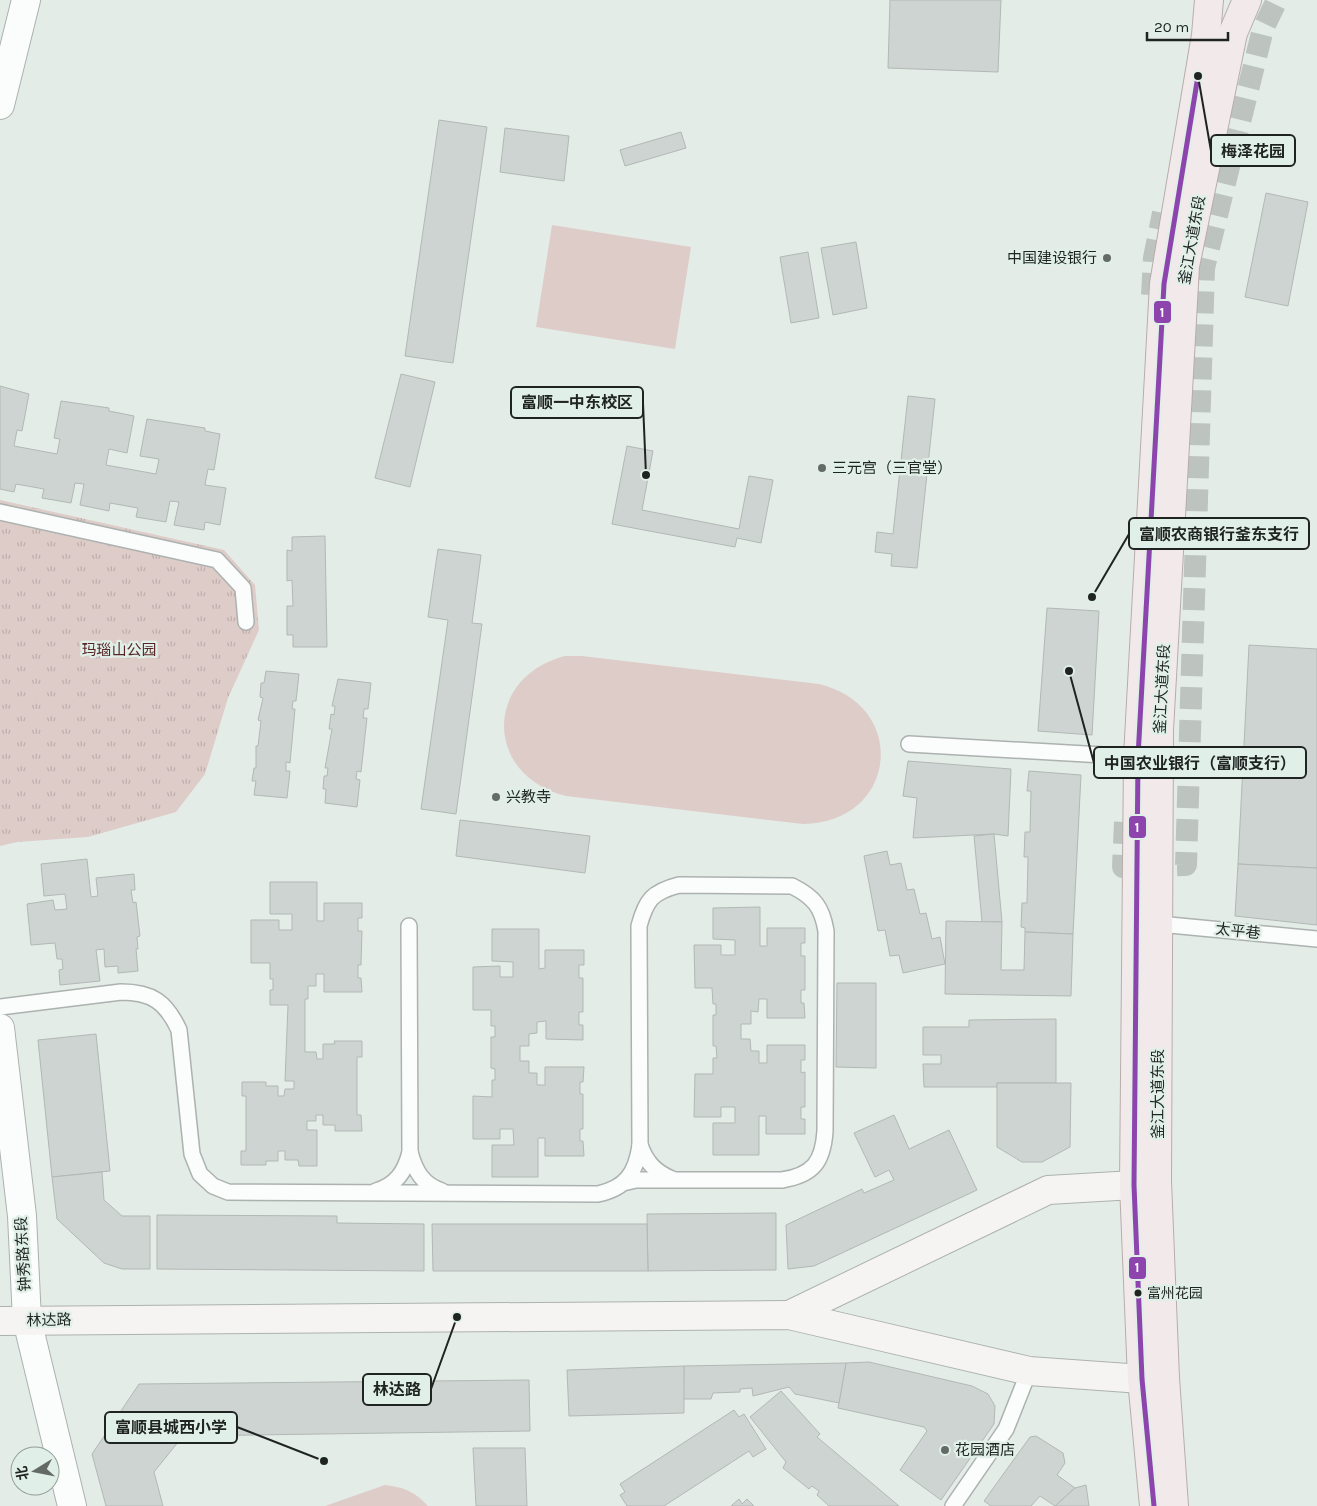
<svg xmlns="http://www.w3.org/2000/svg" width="1317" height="1506" font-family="Karla,'Noto Sans SC',sans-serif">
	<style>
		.green { fill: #deccc9 }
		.park { fill: url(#park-tufts) }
		.building { fill: #ced4d1; stroke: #b2b8b5 }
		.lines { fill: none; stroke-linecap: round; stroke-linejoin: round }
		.pedestrian-tunnel { stroke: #bdc4c0; stroke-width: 22; stroke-dasharray: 22 11; stroke-linecap: butt }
		.service-casing { stroke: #acb2af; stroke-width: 18 }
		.tertiary-casing { stroke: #acb2af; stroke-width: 30 }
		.secondary-casing { stroke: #acb2af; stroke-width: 30 }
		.primary-casing { stroke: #b7adab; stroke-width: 30 }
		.service { stroke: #fbfcfc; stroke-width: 15 }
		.tertiary { stroke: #fbfcfc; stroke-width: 28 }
		.secondary { stroke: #f6f4f3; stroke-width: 28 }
		.primary { stroke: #f2eaea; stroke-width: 28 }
		.bus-1-casing { stroke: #e0efe8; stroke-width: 9 }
		.bus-1 { stroke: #8e44ad; stroke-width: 5 }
		.poi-dot { fill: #646a67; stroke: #e0efe8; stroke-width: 2 }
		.bus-dot { fill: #1f2422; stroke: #e0efe8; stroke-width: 2 }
		.labels { text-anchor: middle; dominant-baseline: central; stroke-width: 4.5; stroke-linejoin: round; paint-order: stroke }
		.bus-label { font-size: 14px; fill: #1f2422; stroke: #e0efe8; text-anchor: start }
		.street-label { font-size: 15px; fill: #1f2422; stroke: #e0efe8 }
		.poi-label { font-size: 15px; fill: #1f2422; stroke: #e0efe8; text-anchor: start }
		.park-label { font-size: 15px; fill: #592526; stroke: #e0efe8 }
		.leader { fill: none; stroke: #1f2422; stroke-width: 2 }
		.callout-dot { fill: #1f2422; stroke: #e0efe8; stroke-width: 2 }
		.callout { fill: #e0efe8; stroke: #1f2422; stroke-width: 2 }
		.callout-label { font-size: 16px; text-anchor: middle; font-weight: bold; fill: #1f2422 }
		.line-badge { stroke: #e0efe8; stroke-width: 2 }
		.badge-label { font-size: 14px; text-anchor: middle; font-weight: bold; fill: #fff }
	</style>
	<defs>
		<pattern id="park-tufts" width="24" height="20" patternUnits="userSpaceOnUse" patternTransform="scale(1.25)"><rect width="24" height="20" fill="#deccc9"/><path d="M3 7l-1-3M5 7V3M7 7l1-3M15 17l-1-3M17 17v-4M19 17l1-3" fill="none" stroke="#beafac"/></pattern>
	</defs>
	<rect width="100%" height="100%" fill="#e4ece8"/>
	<g class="green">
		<polygon points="552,225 691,247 675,349 536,327"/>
		<path d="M565,656H582L819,684C910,706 897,823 803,824L566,796C484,776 483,677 565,656Z"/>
		<path d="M385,1485C404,1487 415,1492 428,1506H325Z"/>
	</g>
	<polygon class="park" points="0,500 224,550 255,585 259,630 228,698 205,774 176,812 88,837 17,842 0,846"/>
	<g class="building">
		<polygon points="890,0 1001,0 998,72 888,68"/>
		<polygon points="439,120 487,127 453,363 405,356"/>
		<polygon points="505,128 569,136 564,181 500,172"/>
		<polygon points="681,132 686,148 625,166 620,150"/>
		<polygon points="1266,193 1308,202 1288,306 1245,297"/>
		<polygon points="856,242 867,308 833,315 821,248"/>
		<polygon points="808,252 819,318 791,323 780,257"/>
		<polygon points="401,374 435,382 410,487 375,478"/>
		<polygon points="0,386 29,394 22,431 17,430 14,446 57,454 60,439 54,438 61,401 109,408 109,411 134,416 127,453 109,449 106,465 156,474 159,459 140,456 147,419 205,428 205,431 220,434 214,470 208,469 205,485 226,488 220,525 205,522 204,530 174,525 179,502 170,501 166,522 136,517 138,508 110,503 109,511 80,505 84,484 75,483 71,503 42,498 44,489 16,484 14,492 0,489"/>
		<polygon points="908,396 935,399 917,568 891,566 892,554 875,552 877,532 893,534"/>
		<polygon points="627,446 653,451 642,510 739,529 749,476 773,480 761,543 737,538 735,547 612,524"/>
		<polygon points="325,536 327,647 293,647 293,635 287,635 287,606 293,606 292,580 287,581 287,550 292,551 292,537"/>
		<polygon points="438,549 481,555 472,623 482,624 456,814 421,809 448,620 428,617"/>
		<polygon points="1047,608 1099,611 1092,735 1038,731"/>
		<polygon points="1249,645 1317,649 1317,868 1238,864"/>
		<polygon points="266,671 299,674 296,701 293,701 292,709 295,709 290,763 286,762 286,771 290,771 287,798 254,795 256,781 252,781 254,768 256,768 256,746 258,746 261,721 258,720 263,698 260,697 261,683 264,683"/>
		<polygon points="338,679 371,683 368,709 364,709 363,718 367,718 361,772 357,771 356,779 360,780 357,807 325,803 326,789 323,789 324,776 327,776 328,768 325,768 332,729 329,729 331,714 334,715 335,706 332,706"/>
		<polygon points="908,761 1011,769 1008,836 994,834 913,838 917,798 903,796"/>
		<polygon points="1029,771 1081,775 1073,934 1025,932 1025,928 1021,927 1022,903 1027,903 1028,857 1024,857 1025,832 1030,832 1031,791 1027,791"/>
		<polygon points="460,820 590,836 585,873 456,856"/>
		<polygon points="994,834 1002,922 982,922 974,836"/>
		<polygon points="887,851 890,865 901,863 907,890 914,889 920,914 926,913 932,939 940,937 945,964 903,973 899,955 890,956 885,930 878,931 864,856"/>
		<polygon points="87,859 91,897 98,896 96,878 134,874 135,890 131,890 133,903 136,902 140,936 137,937 138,949 136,949 138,971 118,973 118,966 105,967 104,949 96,950 100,981 60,985 59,970 63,969 62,959 57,959 55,943 31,945 27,904 53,900 55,910 67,909 65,894 44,896 41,864"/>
		<polygon points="1238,864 1317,868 1317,925 1235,916"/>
		<polygon points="270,882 317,882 317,921 324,921 324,903 362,903 362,918 358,918 358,931 362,931 361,965 358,965 358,978 361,978 362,992 324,992 324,974 316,974 316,986 308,986 308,999 305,999 305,1052 316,1052 317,1059 323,1059 323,1044 335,1044 334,1041 362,1041 362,1057 357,1057 357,1115 361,1115 362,1131 335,1131 335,1125 323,1125 323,1115 316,1115 316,1121 307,1121 307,1130 317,1130 317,1166 299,1166 298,1160 285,1160 285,1151 278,1151 278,1161 266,1161 266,1165 241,1165 241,1151 246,1151 246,1096 242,1096 242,1082 266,1082 266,1086 278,1086 278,1096 284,1096 285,1089 294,1089 294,1081 285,1081 288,1005 270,1005 270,990 273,990 273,979 270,979 270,963 251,963 251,920 279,920 279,930 292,930 292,914 270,914"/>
		<polygon points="760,907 760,946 767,946 767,928 805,928 805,943 801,943 801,956 805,956 805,990 801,990 801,1003 804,1003 805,1018 767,1018 767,999 759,999 758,1012 751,1011 751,1024 741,1024 741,1039 750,1039 751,1051 759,1051 759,1063 767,1063 767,1045 805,1045 805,1060 801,1060 801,1073 805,1072 805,1107 801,1107 801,1119 805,1119 805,1134 766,1134 766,1116 759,1116 759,1155 713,1155 713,1123 735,1123 735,1107 721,1107 721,1117 694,1117 695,1074 713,1074 713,1058 717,1058 716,1046 713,1046 713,1015 716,1015 716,1004 713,1004 712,988 695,988 694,945 721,945 721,955 735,955 735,940 713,939 713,908"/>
		<polygon points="946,921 1002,922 1001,970 1024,970 1025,932 1073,934 1071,996 945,994"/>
		<polygon points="492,929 539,929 539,969 545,968 545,950 584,950 584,965 579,965 579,978 583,978 583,1012 579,1012 579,1025 583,1025 583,1040 546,1039 546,1021 537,1022 537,1033 529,1034 529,1046 520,1046 520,1061 529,1061 529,1073 537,1073 537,1085 545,1085 545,1067 584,1067 583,1082 580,1082 580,1094 583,1094 583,1129 580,1129 580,1141 583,1141 584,1156 545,1156 545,1138 538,1138 538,1177 492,1177 492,1145 514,1145 513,1129 500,1129 500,1139 473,1139 473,1096 492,1097 492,1080 495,1080 495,1069 491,1068 491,1037 495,1037 495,1026 491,1026 491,1010 473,1010 473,967 500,966 500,977 513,977 513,962 492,961"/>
		<polygon points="837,983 876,983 876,1068 836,1067"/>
		<polygon points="1056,1019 1056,1083 997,1083 997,1087 924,1087 923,1064 941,1064 941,1055 923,1055 923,1027 969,1027 969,1020"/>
		<polygon points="96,1034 110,1171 52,1177 38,1040"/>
		<polygon points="997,1083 1071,1083 1070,1147 1042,1162 1022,1162 997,1147"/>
		<polygon points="894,1115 909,1149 949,1130 977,1190 814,1266 788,1269 786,1225 862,1189 864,1193 894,1180 889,1170 875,1177 854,1133"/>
		<polygon points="102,1172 104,1200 122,1216 150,1216 150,1269 122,1269 104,1263 57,1219 52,1177"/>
		<polygon points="776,1213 776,1270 648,1271 647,1214"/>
		<polygon points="157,1215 337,1216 337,1223 424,1224 424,1271 157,1269"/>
		<polygon points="432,1224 647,1224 648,1271 433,1271"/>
		<polygon points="869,1362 972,1386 988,1394 995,1406 994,1424 941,1500 900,1470 927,1431 924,1427 838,1408 846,1363"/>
		<polygon points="846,1363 839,1403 795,1394 789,1387 753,1396 752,1388 740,1389 740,1392 713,1393 711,1399 683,1399 684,1366"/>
		<polygon points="684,1366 684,1413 569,1416 567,1370"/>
		<polygon points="529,1380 530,1431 183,1436 154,1472 163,1506 106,1506 92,1454 139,1384"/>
		<polygon points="781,1391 820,1434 817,1437 899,1506 829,1506 817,1495 819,1491 812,1486 809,1489 783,1468 786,1462 750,1417"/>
		<polygon points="734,1410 739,1417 744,1414 766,1449 753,1457 749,1451 664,1506 627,1506 620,1495 625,1492 620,1484"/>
		<polygon points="1036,1436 1063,1453 1065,1463 1057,1475 1075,1488 1055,1506 1040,1496 1031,1506 991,1506 984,1501 1030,1437"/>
		<polygon points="473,1448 525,1448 527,1506 476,1506"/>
		<polygon points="1086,1485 1089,1506 1055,1506 1075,1488"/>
		<polygon points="739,1499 742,1504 747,1499 754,1506 731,1506"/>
	</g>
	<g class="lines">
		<g class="pedestrian-tunnel">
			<polyline points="1152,295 1154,258 1163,213"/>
			<polyline points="1125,822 1123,867 1186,865 1204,268 1263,29 1277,0"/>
		</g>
		<defs>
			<g id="service">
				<polyline points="0,512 217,560 243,588 246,622"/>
				<polyline points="909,744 1138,757"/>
				<polyline points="1159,924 1317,939"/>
				<path d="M0,1007L121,992C152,992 166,1002 179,1030L192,1154L200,1174L213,1186L228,1192L598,1194C626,1188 636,1173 640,1145L639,926C646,900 652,892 679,885L792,886C814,897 822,907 826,931L825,1131C823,1162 813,1175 782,1180H636L623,1183"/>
				<path d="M640,1145C646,1162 655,1172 672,1179"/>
				<path d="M410,1152C415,1171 423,1185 442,1191"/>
				<path d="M376,1191C396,1185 405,1172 410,1152L409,926"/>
				<polyline points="953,1506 1006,1429 1029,1371"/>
			</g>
			<g id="tertiary">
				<polyline points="0,105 26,0"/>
				<polyline points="0,1028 22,1216 27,1320 72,1506"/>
			</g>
			<g id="secondary">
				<polyline points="789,1315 1048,1190 1134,1185"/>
				<polyline points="0,1321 789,1315 1029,1371 1142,1379 1165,1378"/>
			</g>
			<g id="primary">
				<polyline points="1154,1506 1142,1379 1134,1185 1138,757 1164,284 1206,35 1209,0"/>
				<polyline points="1174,1506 1165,1378 1157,1181 1159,730 1185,266 1233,33 1247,0"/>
			</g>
		</defs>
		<use href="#service" class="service-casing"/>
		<use href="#tertiary" class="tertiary-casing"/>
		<use href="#secondary" class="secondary-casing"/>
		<use href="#primary" class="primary-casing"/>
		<use href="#service" class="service"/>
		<use href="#tertiary" class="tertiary"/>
		<use href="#secondary" class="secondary"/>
		<use href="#primary" class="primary"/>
		<defs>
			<polyline id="bus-1" points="1154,1506 1142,1379 1134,1185 1138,757 1164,284 1198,76"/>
		</defs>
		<use href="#bus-1" class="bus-1-casing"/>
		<use href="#bus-1" class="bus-1"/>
	</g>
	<g class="poi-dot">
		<circle cx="1107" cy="258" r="5"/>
		<circle cx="822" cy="468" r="5"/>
		<circle cx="496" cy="797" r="5"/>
		<circle cx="945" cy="1450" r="5"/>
	</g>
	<circle class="bus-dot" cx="1138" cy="1293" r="4.5"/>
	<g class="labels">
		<g class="bus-label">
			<text x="1147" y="1293">富州花园</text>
		</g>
		<g class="street-label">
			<text transform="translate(1192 240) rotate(-80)">釜江大道东段</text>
			<text transform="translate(1162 689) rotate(-87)">釜江大道东段</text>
			<text transform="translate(1238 931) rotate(6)">太平巷</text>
			<text transform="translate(1158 1094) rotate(-90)">釜江大道东段</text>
			<text transform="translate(23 1254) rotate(-93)">钟秀路东段</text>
			<text transform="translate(49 1320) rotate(-1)">林达路</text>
		</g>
		<g class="poi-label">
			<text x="1097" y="258" text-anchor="end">中国建设银行</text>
			<text x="832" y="468">三元宫（三官堂）</text>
			<text x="506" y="797">兴教寺</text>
			<text x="955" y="1450">花园酒店</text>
		</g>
		<g class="park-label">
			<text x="119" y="650">玛瑙山公园</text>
		</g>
	</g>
	<path class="leader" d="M1198 76L1211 151M646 475L643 403M1092 597L1129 534M1069 671L1094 763M457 1317L431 1389M324 1461L237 1427"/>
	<g class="callout-dot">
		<circle cx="1198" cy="76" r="5"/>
		<circle cx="646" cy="475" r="5"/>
		<circle cx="1092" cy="597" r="5"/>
		<circle cx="1069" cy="671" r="5"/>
		<circle cx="457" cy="1317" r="5"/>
		<circle cx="324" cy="1461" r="5"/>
	</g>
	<g class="callout">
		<rect x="1211" y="135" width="84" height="31" rx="5"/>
		<rect x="511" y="387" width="132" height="31" rx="5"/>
		<rect x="1129" y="518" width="180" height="31" rx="5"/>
		<rect x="1094" y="747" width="212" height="31" rx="5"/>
		<rect x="363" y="1374" width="68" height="31" rx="5"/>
		<rect x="105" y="1412" width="132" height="31" rx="5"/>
	</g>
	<g class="callout-label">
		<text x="1253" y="157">梅泽花园</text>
		<text x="577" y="408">富顺一中东校区</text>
		<text x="1219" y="540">富顺农商银行釜东支行</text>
		<text x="1200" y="769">中国农业银行（富顺支行）</text>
		<text x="397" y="1395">林达路</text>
		<text x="171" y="1433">富顺县城西小学</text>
	</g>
	<g class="line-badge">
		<rect x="1153" y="300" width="19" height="24" rx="5" fill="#8e44ad"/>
		<rect x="1128" y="815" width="19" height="24" rx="5" fill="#8e44ad"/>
		<rect x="1128" y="1256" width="19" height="24" rx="5" fill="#8e44ad"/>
	</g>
	<g class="badge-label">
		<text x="1162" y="317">1</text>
		<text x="1137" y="832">1</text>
		<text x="1137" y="1272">1</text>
	</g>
	<g transform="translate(35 1471) rotate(260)"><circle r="24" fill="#e0efe8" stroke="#939e99"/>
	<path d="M0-4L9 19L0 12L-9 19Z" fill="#646a67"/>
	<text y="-8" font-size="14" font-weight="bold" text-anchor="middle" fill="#1f2422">北</text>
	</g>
	<path d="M1147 32v8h81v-8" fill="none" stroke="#1f2422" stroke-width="2.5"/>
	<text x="1154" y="32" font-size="15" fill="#1f2422" stroke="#e0efe8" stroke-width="4" paint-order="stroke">20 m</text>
</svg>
